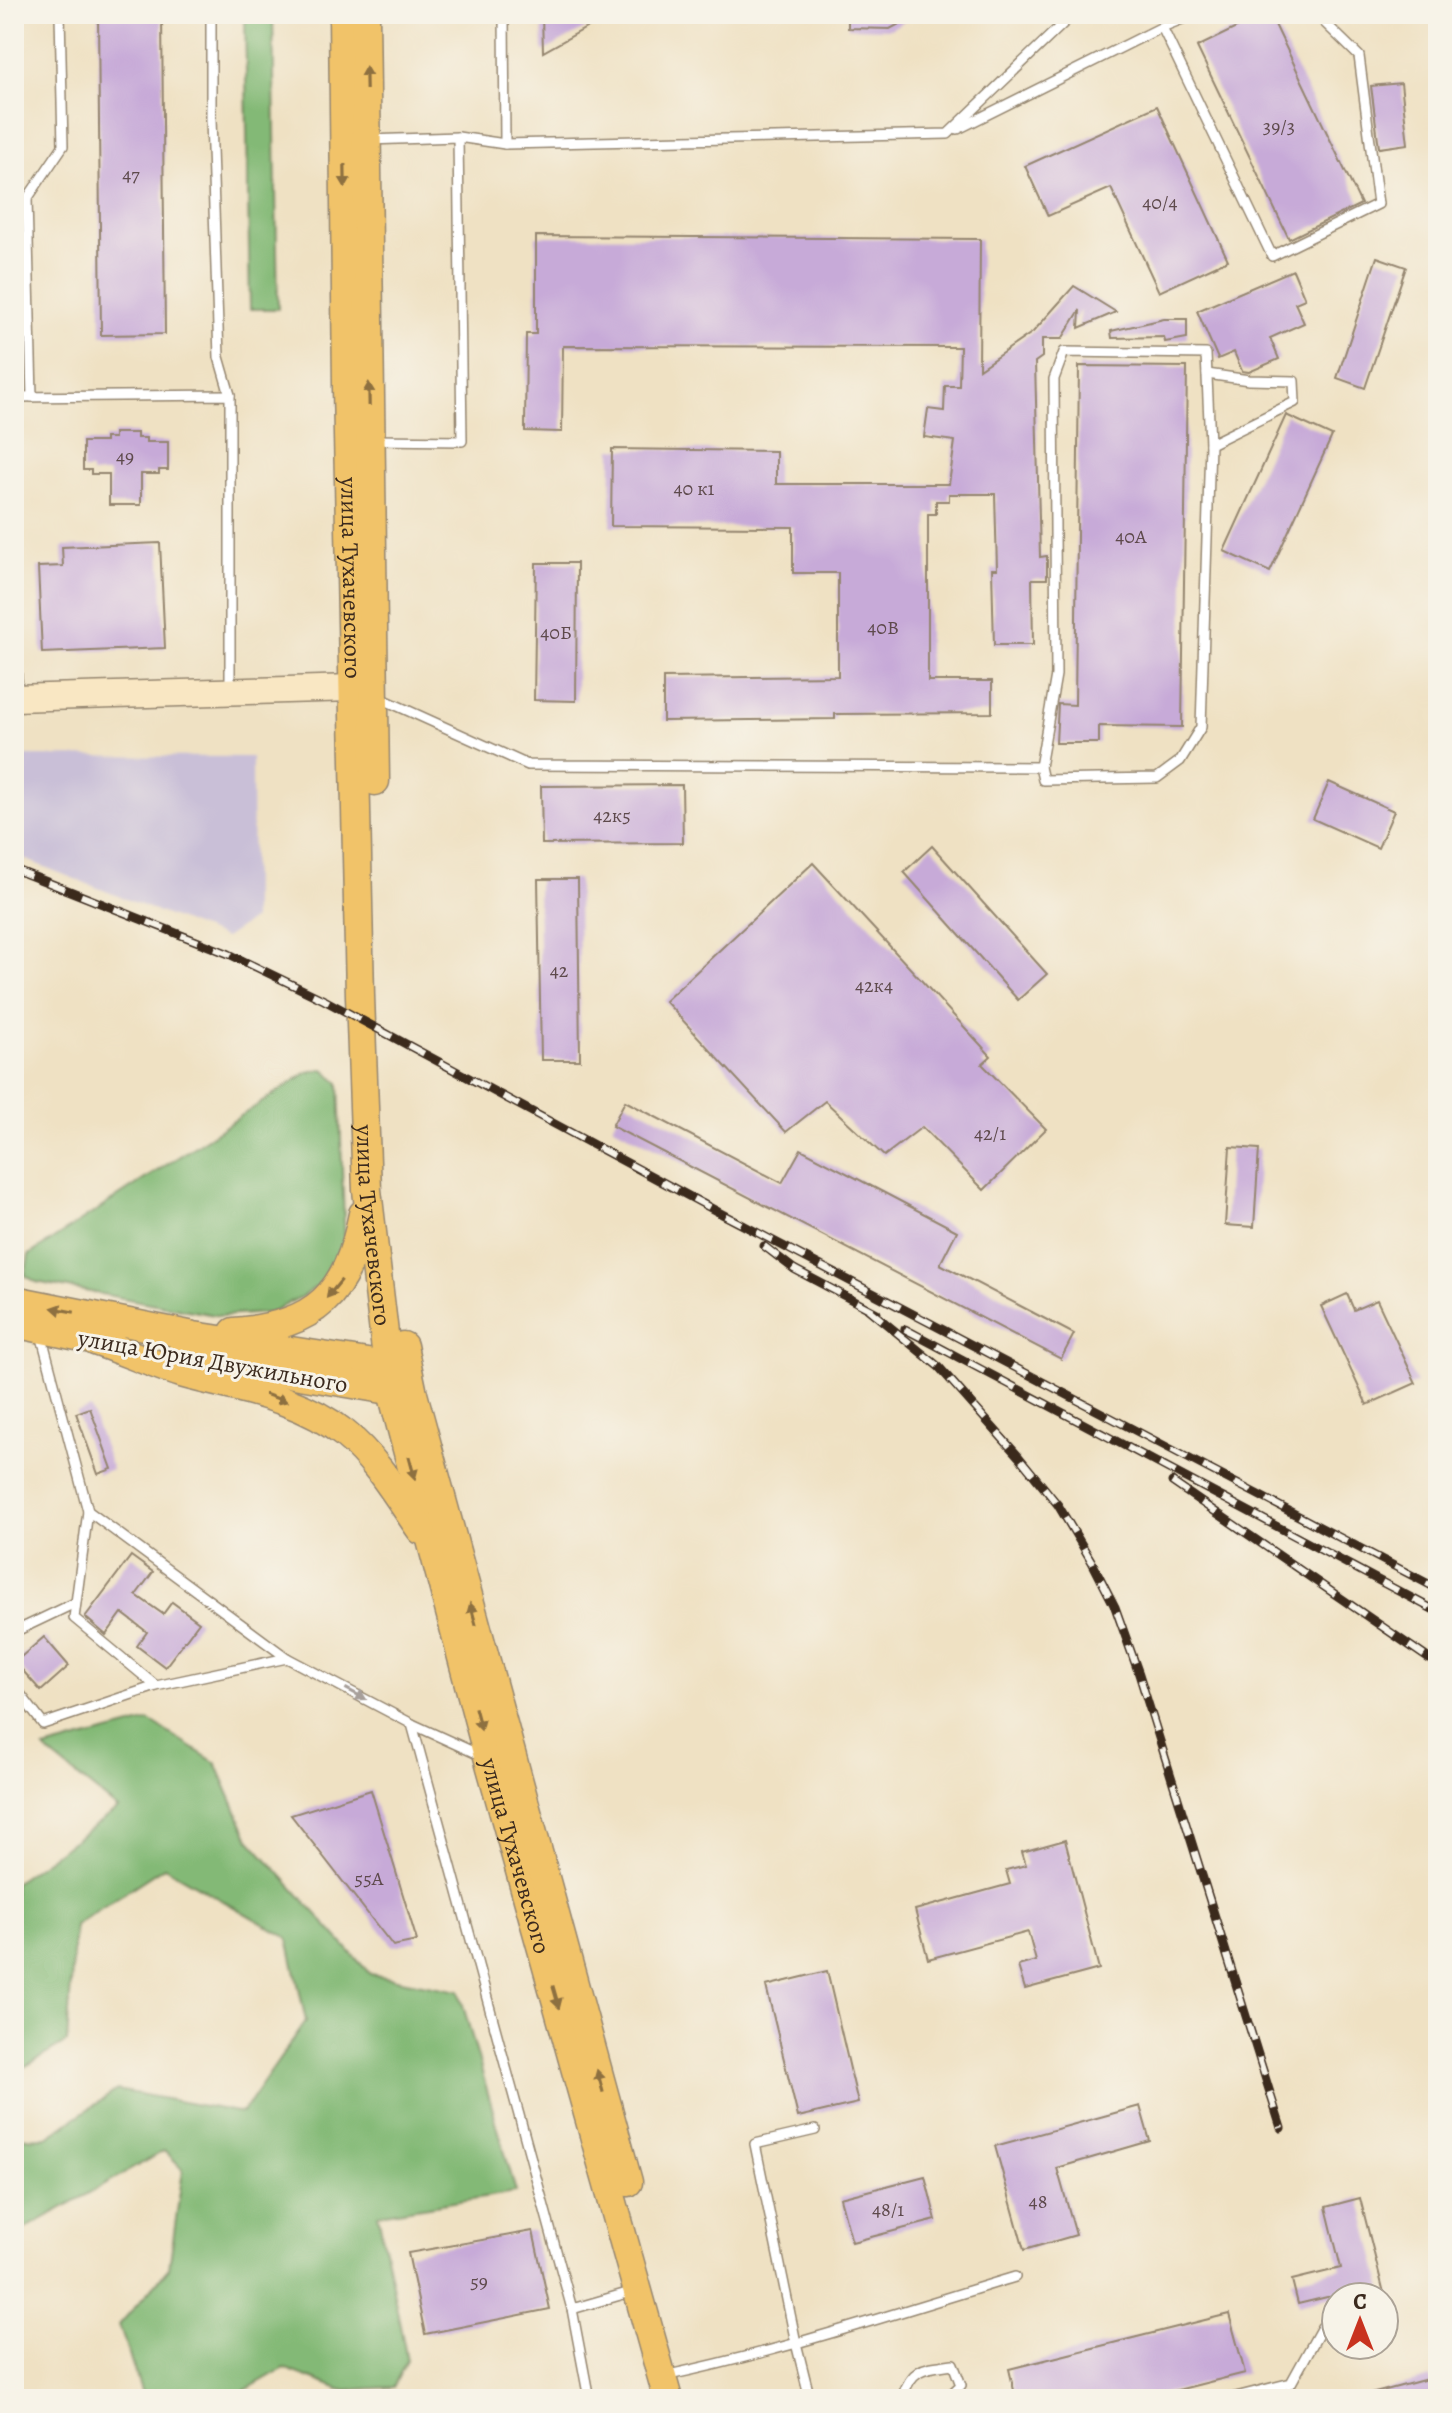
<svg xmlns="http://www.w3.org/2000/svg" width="1452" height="2413" font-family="Alegreya,serif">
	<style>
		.industrial { fill: #c9bfd7 }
		.forest { fill: #83b976; stroke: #5f724a; stroke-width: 2 }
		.building { fill: #c7aad8 }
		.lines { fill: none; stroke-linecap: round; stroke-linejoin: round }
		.lane-casing { stroke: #958670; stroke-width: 12 }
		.secondary-casing { stroke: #958670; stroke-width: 29 }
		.primary-casing { stroke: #958670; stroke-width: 31 }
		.lane { stroke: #fff; stroke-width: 9 }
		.secondary { stroke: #f9e7c3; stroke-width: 26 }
		.primary { stroke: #f1c369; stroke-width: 28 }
		.rail-casing { stroke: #3b2a1e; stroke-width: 9 }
		.rail { stroke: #f7f3e8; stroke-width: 6; stroke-dasharray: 18; stroke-linecap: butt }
		.oneway { fill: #8d6f40 }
		.oneway2 { fill: #a79f9a }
		.labels { text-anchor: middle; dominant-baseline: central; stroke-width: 6; stroke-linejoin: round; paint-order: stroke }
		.number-label { font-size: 20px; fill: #5e4a4c }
		.street-label { font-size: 24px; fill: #3b2a1e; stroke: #f7f3e8 }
	</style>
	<rect width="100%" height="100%" fill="#f7f3e8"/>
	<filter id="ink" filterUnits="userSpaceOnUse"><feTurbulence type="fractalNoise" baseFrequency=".0125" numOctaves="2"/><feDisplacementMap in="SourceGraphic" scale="16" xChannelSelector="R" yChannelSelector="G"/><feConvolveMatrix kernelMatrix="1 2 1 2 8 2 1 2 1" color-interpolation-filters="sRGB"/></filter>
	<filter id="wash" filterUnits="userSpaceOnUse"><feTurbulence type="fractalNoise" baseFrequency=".006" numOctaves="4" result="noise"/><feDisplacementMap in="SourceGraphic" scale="32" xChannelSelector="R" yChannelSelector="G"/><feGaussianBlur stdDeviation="1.8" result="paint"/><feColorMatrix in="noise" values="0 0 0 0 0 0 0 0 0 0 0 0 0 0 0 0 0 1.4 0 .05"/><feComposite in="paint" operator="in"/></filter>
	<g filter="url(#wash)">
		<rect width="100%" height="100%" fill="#efe1c3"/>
		<polygon class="industrial" points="14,756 252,757 253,919 225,938 14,855"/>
		<g class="forest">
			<polygon points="245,14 273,14 278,309 250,309"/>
			<polygon points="324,1069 339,1083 345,1250 330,1277 303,1296 269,1313 220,1316 36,1282 25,1275 29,1255 308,1072"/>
			<polygon points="150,1721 216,1763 249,1839 370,1974 459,1991 516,2192 378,2214 407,2360 393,2387 342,2390 284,2368 230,2399 144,2399 119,2325 169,2268 183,2170 164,2151 14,2235 14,2138 47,2137 117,2090 242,2113 306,2021 288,1938 164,1867 75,1925 67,2042 26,2066 14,2068 14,1883 118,1809 44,1749"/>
		</g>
		<g id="blocks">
			<g class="building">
				<polygon points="98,14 162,14 165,334 101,335"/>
				<polygon points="542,14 611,14 543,52"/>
				<polygon points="848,14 918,14 890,29 848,28"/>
				<polygon points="1265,14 1270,14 1361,204 1289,239 1197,47"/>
				<polygon points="1401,83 1408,144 1379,148 1371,86"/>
				<polygon points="1157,106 1228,260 1159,292 1111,188 1048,216 1025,166"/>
				<polygon points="536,236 980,239 979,369 1033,332 1074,286 1116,312 1079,328 1080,310 1062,339 1042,339 1042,357 1035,362 1040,557 1047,556 1047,579 1032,579 1033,645 994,645 992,569 997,569 995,494 949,494 949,501 936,501 936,514 928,514 928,681 992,681 992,713 835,714 835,719 663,721 663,678 838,676 838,573 793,573 793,527 611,526 612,449 776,451 776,484 949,484 955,441 924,437 928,409 944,411 945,386 959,386 960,347 563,346 562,432 525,431 526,334 536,334"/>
				<polygon points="1377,257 1406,267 1365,388 1337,378"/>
				<polygon points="1293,270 1305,299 1295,303 1304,323 1270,338 1279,359 1249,372 1242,371 1234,352 1218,359 1197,311"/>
				<polygon points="1164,319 1187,319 1187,338 1165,342 1164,337 1112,338 1111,331"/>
				<polygon points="1079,366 1187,367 1182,727 1099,726 1099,743 1056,743 1058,704 1075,705"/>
				<polygon points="1286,415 1332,436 1270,572 1224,551"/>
				<polygon points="114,433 137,433 137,438 146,438 146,442 168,442 168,470 159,470 159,474 141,474 141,505 109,505 109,474 91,474 91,470 83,470 83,442 105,442 105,438 114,438"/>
				<polygon points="160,543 165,648 42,653 38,567 63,566 62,547"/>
				<polygon points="536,563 577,563 576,701 534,700"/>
				<polygon points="1329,782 1394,811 1378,848 1313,819"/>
				<polygon points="682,785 683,843 542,844 541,786"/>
				<polygon points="932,846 1047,974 1018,1000 904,872"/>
				<polygon points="813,863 991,1056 982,1064 1046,1129 984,1190 922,1127 884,1156 825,1101 786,1132 665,1001"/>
				<polygon points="538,879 578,879 580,1060 541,1060"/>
				<polygon points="625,1101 782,1183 801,1149 957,1231 940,1264 1074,1334 1061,1359 612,1126"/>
				<polygon points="1230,1147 1259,1149 1254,1227 1225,1225"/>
				<polygon points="1347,1294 1354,1310 1377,1300 1416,1383 1367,1405 1321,1306"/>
				<polygon points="90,1408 112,1469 98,1474 76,1413"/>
				<polygon points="131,1556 153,1572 136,1595 163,1614 172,1602 199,1622 165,1667 137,1646 147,1632 122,1613 106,1635 85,1617"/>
				<polygon points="44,1637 69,1666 41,1691 15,1662"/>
				<polygon points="371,1790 417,1941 393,1946 291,1815"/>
				<polygon points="1065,1840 1099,1969 1025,1989 1018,1966 1036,1961 1028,1932 928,1959 915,1910 1010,1884 1006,1870 1026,1865 1022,1852"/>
				<polygon points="827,1971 858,2103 798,2117 766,1986"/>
				<polygon points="1140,2106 1150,2141 1057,2168 1076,2235 1024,2250 995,2146"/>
				<polygon points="925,2176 936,2220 852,2242 840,2198"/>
				<polygon points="1360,2198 1385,2297 1327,2297 1298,2304 1292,2280 1341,2268 1326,2207"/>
				<polygon points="533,2231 550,2309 425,2334 408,2253"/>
				<polygon points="1229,2314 1245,2373 1142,2399 1016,2399 1009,2369"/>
				<polygon points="1431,2378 1437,2399 1372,2399 1371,2394"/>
			</g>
		</g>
	</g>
	<g filter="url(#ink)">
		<use href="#blocks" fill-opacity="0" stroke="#958670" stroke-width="2"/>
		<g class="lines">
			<defs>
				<g id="lane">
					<polyline points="211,14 211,119 219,357 230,395"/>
					<polyline points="504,14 505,144"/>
					<polyline points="1162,27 1272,256 1378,204 1359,56 1316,14"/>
					<polyline points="958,129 1162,27 1195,14"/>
					<polyline points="368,140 458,137 505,144 948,134 1073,14"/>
					<polyline points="14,199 27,199 63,146 60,14"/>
					<polyline points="27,199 32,397"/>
					<polygon points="1064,352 1206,354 1210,444 1201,727 1180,761 1157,778 1043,780 1040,767 1056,675 1054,379"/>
					<polyline points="1207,374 1249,380 1294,381 1295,402 1210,444"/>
					<polyline points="14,397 230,395 230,688"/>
					<polyline points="373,440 462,441 458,137"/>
					<polyline points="14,626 18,694"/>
					<polyline points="378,697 528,765 1040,767"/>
					<polyline points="41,1334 88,1511 287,1658 412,1724 482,1756"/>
					<polyline points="88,1511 74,1618 156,1686 287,1658"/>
					<polyline points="14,1632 75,1603"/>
					<polyline points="14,1686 43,1724 156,1686"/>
					<polyline points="412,1724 572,2309 589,2399"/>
					<polyline points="572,2309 634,2291"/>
					<path d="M664,2376C783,2351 899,2312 1015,2277"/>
					<polyline points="810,2399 796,2343 755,2144 815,2130"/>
					<polyline points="886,2399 903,2395 904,2399"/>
					<path d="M919,2399L903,2395C913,2366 926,2368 953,2364L961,2385L947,2398L933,2399"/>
					<polyline points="1228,2399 1291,2383 1322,2327"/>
				</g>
				<polyline id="secondary" points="14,698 353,688"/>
				<g id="primary">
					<path id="s1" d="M343,14L347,388L360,996L367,1190L388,1367L392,1392L489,1760L668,2399"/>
					<polyline points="365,14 375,781"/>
					<polyline points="14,1300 194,1336 406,1369"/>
					<polyline points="14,1323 111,1343"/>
					<path d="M234,1332C317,1325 347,1295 363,1214"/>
					<path d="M95,1341C124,1351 152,1364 181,1373C238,1389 298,1396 345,1434C377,1460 398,1497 421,1530"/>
					<polyline points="403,1346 413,1394 628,2182"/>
					<polyline points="180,1355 407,1393"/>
				</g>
			</defs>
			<use href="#lane" class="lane-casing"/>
			<use href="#secondary" class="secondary-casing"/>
			<use href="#primary" class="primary-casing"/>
			<use href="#lane" class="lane"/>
			<use href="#secondary" class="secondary"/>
			<use href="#primary" class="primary"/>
			<defs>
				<g id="rail">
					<polyline points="14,869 229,954 324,1000 722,1214 1438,1589"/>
					<polyline points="764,1246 794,1269 877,1313"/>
					<polyline points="868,1309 939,1367 1019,1457 1058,1505 1092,1562 1115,1607 1139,1674 1281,2128"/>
					<polyline points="905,1329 1438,1612"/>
					<polyline points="1172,1482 1438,1665"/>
				</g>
			</defs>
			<use href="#rail" class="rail-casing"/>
			<use href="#rail" class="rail"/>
		</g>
		<defs><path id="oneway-solid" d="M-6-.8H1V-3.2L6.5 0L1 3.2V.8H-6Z" transform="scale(2)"/></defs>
		<g class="oneway">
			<use href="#oneway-solid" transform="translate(366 78) rotate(-91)"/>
			<use href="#oneway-solid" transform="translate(345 176) rotate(89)"/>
			<use href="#oneway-solid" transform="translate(369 394) rotate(-91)"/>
			<use href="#oneway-solid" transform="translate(334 1289) rotate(129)"/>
			<use href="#oneway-solid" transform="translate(63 1310) rotate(-169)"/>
			<use href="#oneway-solid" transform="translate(276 1398) rotate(19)"/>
			<use href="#oneway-solid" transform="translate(412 1468) rotate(75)"/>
			<use href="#oneway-solid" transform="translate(473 1614) rotate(-105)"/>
			<use href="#oneway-solid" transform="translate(478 1719) rotate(75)"/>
			<use href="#oneway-solid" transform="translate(556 1997) rotate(74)"/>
			<use href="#oneway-solid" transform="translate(600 2081) rotate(-105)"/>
		</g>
		<use class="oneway2" href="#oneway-solid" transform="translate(356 1694) rotate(28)"/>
	</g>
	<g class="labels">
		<g class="number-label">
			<text x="1279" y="126">39/3</text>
			<text x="131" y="174">47</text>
			<text x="1160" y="202">40/4</text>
			<text x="125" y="456">49</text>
			<text x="694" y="488">40 к1</text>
			<text x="1131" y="536">40А</text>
			<text x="883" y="627">40В</text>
			<text x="556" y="632">40Б</text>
			<text x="612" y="815">42к5</text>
			<text x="559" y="970">42</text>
			<text x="874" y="985">42к4</text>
			<text x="990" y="1133">42/1</text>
			<text x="369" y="1878">55А</text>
			<text x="1038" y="2201">48</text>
			<text x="888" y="2209">48/1</text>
			<text x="479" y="2281">59</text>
		</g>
		<g class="street-label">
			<text stroke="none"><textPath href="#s1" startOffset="564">улица Тухачевского</textPath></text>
			<text stroke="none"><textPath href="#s1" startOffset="1212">улица Тухачевского</textPath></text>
			<text transform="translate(213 1361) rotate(10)">улица Юрия Двужильного</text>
			<text stroke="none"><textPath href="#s1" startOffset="1860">улица Тухачевского</textPath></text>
		</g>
	</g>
	<rect width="1452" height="2413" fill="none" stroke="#f7f3e8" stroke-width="48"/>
	<g transform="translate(1360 2321)"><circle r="38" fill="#f7f3e8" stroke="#aca397" stroke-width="2"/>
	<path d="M0-6L14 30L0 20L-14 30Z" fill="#c8321e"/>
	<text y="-12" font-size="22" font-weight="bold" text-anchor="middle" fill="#3b2a1e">С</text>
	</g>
</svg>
